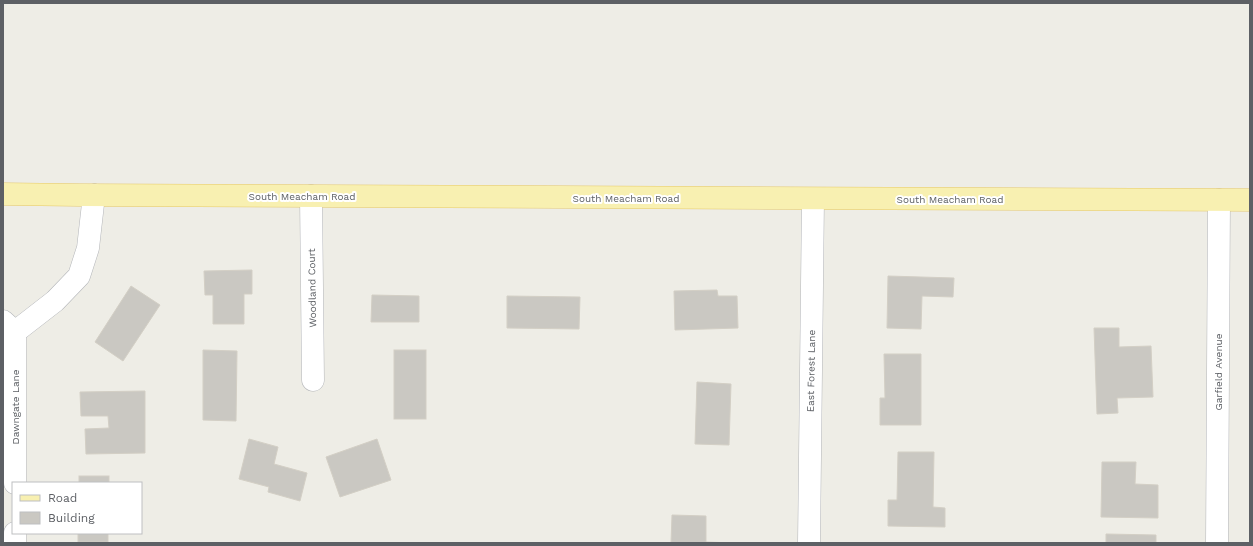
<svg xmlns="http://www.w3.org/2000/svg" width="1253" height="546" font-family="'Work Sans',sans-serif">
	<style>
		.building { fill: #cac8c2; stroke: #d3cfc5 }
		.lines { fill: none; stroke-linecap: round; stroke-linejoin: round }
		.minor-casing { stroke: #b3b5b9; stroke-width: 23 }
		.major-casing { stroke: #e6c968; stroke-width: 23 }
		.minor { stroke: #fff; stroke-width: 22 }
		.major { stroke: #f8f0b1; stroke-width: 22 }
		.labels { text-anchor: middle; dominant-baseline: central; stroke-width: 4; stroke-linejoin: round; paint-order: stroke }
		.street-label { font-size: 10px; fill: #5d6065; stroke: #fff }
	</style>
	<rect width="100%" height="100%" fill="#eeede6"/>
	<g class="building">
		<polygon points="252,270 252,294 244,294 244,324 213,324 213,295 205,295 204,271"/>
		<polygon points="888,276 954,278 953,297 922,296 921,329 887,328"/>
		<polygon points="131,286 160,305 123,361 95,342"/>
		<polygon points="717,290 718,296 737,296 738,328 675,330 674,291"/>
		<polygon points="372,295 419,296 419,322 371,322"/>
		<polygon points="507,296 580,297 579,329 507,328"/>
		<polygon points="1094,328 1119,328 1119,347 1151,346 1153,397 1117,398 1118,413 1097,414"/>
		<polygon points="203,350 237,351 236,421 203,420"/>
		<rect x="394" y="350" width="32" height="69"/>
		<polygon points="884,354 921,354 921,425 880,425 880,398 885,398"/>
		<polygon points="697,382 731,384 729,445 695,444"/>
		<polygon points="145,391 145,453 86,454 85,429 109,428 108,416 81,416 80,392"/>
		<polygon points="249,439 278,447 274,464 307,473 300,501 268,492 269,487 239,479"/>
		<polygon points="377,439 391,480 340,497 326,457"/>
		<polygon points="898,452 934,452 933,507 945,508 945,527 888,526 888,500 897,500"/>
		<polygon points="1102,462 1136,462 1135,484 1158,485 1158,518 1101,517"/>
		<rect x="79" y="476" width="30" height="7"/>
		<polygon points="672,515 706,516 706,542 735,543 671,543"/>
		<rect x="78" y="533" width="30" height="9"/>
		<polygon points="1106,534 1156,535 1156,543 1106,543"/>
	</g>
	<g class="lines">
		<defs>
			<g id="minor">
				<polyline points="311,196 313,380"/>
				<polyline points="3,321 15,332 15,483"/>
				<polyline points="15,332 55,301 79,276 88,248 94,195"/>
				<polyline points="15,543 15,533"/>
				<polyline points="809,543 813,199"/>
				<polyline points="1217,543 1219,200"/>
			</g>
			<polyline id="major" points="3,194 79,195 1250,200"/>
		</defs>
		<use href="#minor" class="minor-casing"/>
		<use href="#major" class="major-casing"/>
		<use href="#minor" class="minor"/>
		<use href="#major" class="major"/>
	</g>
	<g class="labels">
		<g class="street-label">
			<text x="302" y="196">South Meacham Road</text>
			<text x="626" y="198">South Meacham Road</text>
			<text x="950" y="199">South Meacham Road</text>
			<text transform="translate(312 288) rotate(-91)">Woodland Court</text>
			<text transform="translate(811 371) rotate(-89)">East Forest Lane</text>
			<text transform="translate(1218 372) rotate(-90)">Garfield Avenue</text>
			<text transform="translate(15 407) rotate(-90)">Dawngate Lane</text>
		</g>
	</g>
	<rect width="1253" height="546" fill="none" stroke="#5d6065" stroke-width="8"/>
	<rect x="12" y="482" width="130" height="52" fill="#ffffff" stroke="#bebfc1"/>
	<rect x="20" y="495" width="20" height="6" fill="#f8f0b1" stroke="#bebfc1"/>
	<text x="48" y="502" font-size="12" fill="#5d6065">Road</text>
	<rect x="20" y="512" width="20" height="12" fill="#cac8c2" stroke="#bebfc1"/>
	<text x="48" y="522" font-size="12" fill="#5d6065">Building</text>
</svg>
